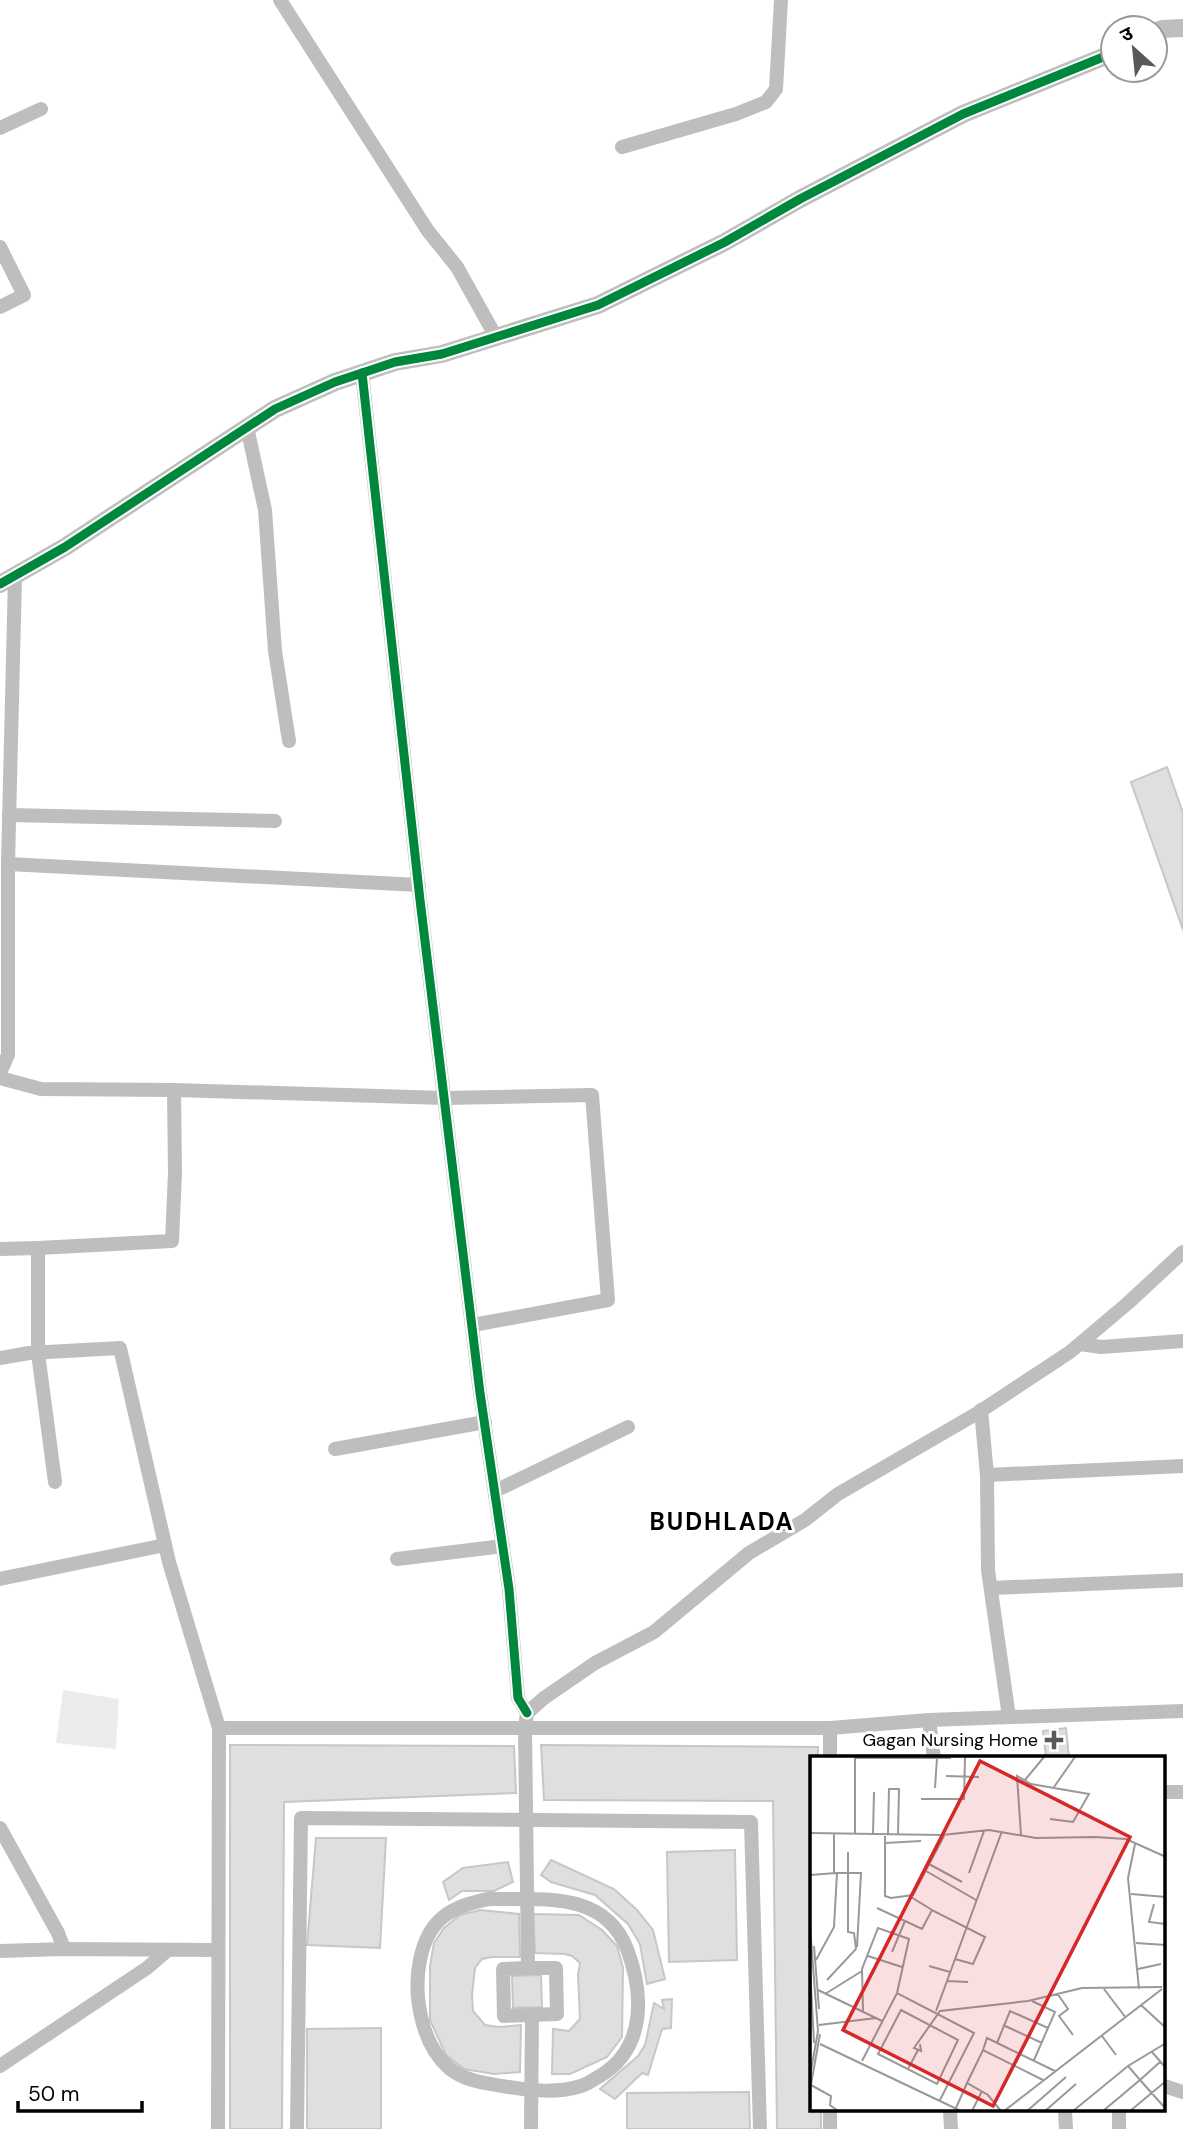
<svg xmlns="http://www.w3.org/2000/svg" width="1183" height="2129" font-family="'DM Sans','Noto Sans Devanagari',sans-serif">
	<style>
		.green { fill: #ececec }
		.building { fill: #dfdfdf; stroke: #c7c7c7; stroke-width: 2 }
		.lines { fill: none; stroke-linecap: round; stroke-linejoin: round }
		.minor { stroke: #bebebe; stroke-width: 14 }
		.tertiary { stroke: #bebebe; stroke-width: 18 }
		.cycleway-casing { stroke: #fff; stroke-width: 13 }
		.cycleway { stroke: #00873e; stroke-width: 9 }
		.poi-dot { fill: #595959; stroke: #fff; stroke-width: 2.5 }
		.labels { text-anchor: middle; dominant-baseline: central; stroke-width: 6; stroke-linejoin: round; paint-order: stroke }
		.poi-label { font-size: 18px; fill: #000; stroke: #fff; text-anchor: end }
		.district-label { font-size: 24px; font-weight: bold; letter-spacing: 2px; fill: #000; stroke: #fff }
		.inset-road { fill: none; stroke: #999; stroke-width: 2 }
		.view { fill: #d62828; fill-opacity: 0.15; stroke: #d62828; stroke-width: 3.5 }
		.inset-edge { fill: none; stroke: #000; stroke-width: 3.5 }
	</style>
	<rect width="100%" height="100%" fill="#fff"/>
	<polygon class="green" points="63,1690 119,1699 116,1749 56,1743"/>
	<g class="building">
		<polygon points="1167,767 1183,813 1183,930 1131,782"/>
		<polygon points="1066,1728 1069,1757 1046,1758 1043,1731"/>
		<polygon points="230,1745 514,1746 516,1793 284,1802 282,2129 230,2129"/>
		<polygon points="541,1745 818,1747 818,1758 812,1758 812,2110 821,2110 821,2129 777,2129 773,1801 544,1800"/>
		<polygon points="316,1838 386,1838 380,1948 307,1945"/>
		<polygon points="735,1850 737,1960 669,1962 667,1852"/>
		<polygon points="551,1860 614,1889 637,1910 653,1930 665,1979 647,1984 640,1944 628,1924 595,1895 551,1882 541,1875"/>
		<polygon points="508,1862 513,1882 494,1891 462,1891 449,1900 443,1882 463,1868"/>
		<polygon points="480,1910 519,1914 520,1957 492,1957 482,1959 475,1968 472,1995 473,2011 485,2025 499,2027 521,2025 520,2072 494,2074 464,2069 446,2055 430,2020 430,1966 434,1943 444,1928 460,1915"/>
		<polygon points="533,1914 579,1915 602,1930 617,1946 623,1968 622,2037 607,2057 570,2074 552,2074 553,2029 569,2031 580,2019 578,1975 580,1963 572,1956 565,1954 535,1953"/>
		<polygon points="541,1975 542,2007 513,2008 512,1976"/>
		<polygon points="672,1999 671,2028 662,2029 648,2075 642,2073 615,2099 600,2089 638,2056 645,2045 654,2003 664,2009 662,2000"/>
		<polygon points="381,2028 381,2129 307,2129 307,2029"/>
		<polygon points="749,2092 750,2129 627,2129 627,2093"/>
	</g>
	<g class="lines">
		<g class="minor">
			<polyline points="280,0 428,231 457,267 496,337"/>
			<polyline points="0,128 41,109"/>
			<polyline points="622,147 736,114 766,102 776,89 781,0"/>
			<polyline points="0,247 24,295 0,307"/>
			<polyline points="362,373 420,900 480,1393 509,1589 518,1698 527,1713"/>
			<polyline points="247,427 265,510 275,651 289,741"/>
			<polyline points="9,815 275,821"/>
			<polyline points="8,864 419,885"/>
			<polyline points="0,1073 8,1055 8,864 15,576"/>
			<polyline points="0,1078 41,1089 174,1090"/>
			<polyline points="38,1248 172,1241 175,1173 174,1090 445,1098 592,1095 608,1300 473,1325"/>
			<polyline points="0,1249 38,1248 38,1353 55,1482"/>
			<polyline points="1080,1344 1101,1347 1183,1341"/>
			<polyline points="0,1358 29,1353 120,1348 169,1562 219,1728"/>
			<polyline points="981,1410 987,1475"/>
			<polyline points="335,1449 485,1422"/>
			<polyline points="495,1491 628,1427"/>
			<polyline points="397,1559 503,1546"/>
			<polyline points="0,1579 165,1545"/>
			<polyline points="991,1588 1183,1580"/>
			<polyline points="1009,1717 988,1570 987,1475 1183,1466"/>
			<polyline points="830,1728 929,1720"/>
			<polyline points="934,1758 929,1720 1183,1711"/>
			<polyline points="1164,1792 1183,1792"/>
			<polyline points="0,1828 58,1933 64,1949"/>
			<path d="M489,1899C541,1900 604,1890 627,1949C644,1994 646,2048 600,2076C594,2079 588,2084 581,2086C560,2093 530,2091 508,2087C487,2083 466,2082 449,2068C421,2044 413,1994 420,1960C428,1920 450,1906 489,1899Z"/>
			<polyline points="0,1951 64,1949 218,1950"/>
			<polyline points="528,1968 525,1728 527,1713 544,1698 595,1663 654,1632 749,1553 805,1520 838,1494 976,1414 1070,1352 1128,1303 1183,1252"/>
			<polygon points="528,1968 556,1968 557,2014 504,2016 503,1969"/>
			<polyline points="0,2066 147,1968 168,1950"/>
			<polyline points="1164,2086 1183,2092"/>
			<polyline points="950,2110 951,2129"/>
			<polyline points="1065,2110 1066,2129"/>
			<polyline points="1119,2110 1119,2129"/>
			<polyline points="218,2129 219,1728 830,1728 830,1758"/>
			<polyline points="297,2129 301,1818 751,1822 760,2129"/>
			<polyline points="531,2129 532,2015"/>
			<polyline points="830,2129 830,2110"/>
		</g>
		<g class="tertiary">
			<polyline points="1155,32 1162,29 1183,28"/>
			<polyline points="0,584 65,547 275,409 335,382 395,362 442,354 598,305 725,242 800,199 963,114 1113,53"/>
		</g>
		<defs>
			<g id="cycleway">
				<polyline points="362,373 420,900 480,1393 509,1589 518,1698 527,1713"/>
				<polyline points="0,584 65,547 275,409 335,382 395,362 442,354 598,305 725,242 800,199 963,114 1113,53"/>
			</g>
		</defs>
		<use href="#cycleway" class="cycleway-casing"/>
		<use href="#cycleway" class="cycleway"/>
	</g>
	<path class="poi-dot" d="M1050.5 1729.5h7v7h7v7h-7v7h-7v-7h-7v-7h7z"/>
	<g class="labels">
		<g class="poi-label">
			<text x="1038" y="1740">Gagan Nursing Home</text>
		</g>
		<g class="district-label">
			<text x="722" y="1521">BUDHLADA</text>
		</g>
	</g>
	<g transform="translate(810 1756)">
		<rect width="355" height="355" fill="#fff"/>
		<path class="inset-road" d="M45,2H141M136,20L169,21M215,24L234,1M244,31L265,1M125,32L127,2M111,43H154L155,1M0,77L132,79L179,74L226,82L285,81L316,83L356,101M45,77V1M24,78V117M63,78L64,36M75,78V140L81,142L103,139L135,78M78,78L79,33H89L88,78M211,79L207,20L221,28L279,38L263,66L240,63M75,87L111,85M325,88L318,122L329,233M38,96V117H51L47,191M119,108L152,126M116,115L166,144M159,117L174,75M0,119L26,117M321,138L356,141M101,141L122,154M344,148L339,166L356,168M67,152L95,165L82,196M95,165L112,173L122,154L175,181L163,208L145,203M0,171L8,275L0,320M326,187L356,189M4,190L9,253M58,200L92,211M6,204L24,171L27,117H38V176L44,177L46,193L17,224M0,210L4,287M119,210L140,216M328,213L351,208M137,225L158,226M294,233L316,262M8,234L72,265M247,237L258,253L249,260L263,279M15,238L52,215M222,245L245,256L224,304M331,249L356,272M91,254L148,284L127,328L68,298ZM53,255L52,213L68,172L99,183L87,237M126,255L192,75M9,269L66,262M193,269L232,287M292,280L306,299M187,287L200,255L238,272M10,288L151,355M110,288L111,295L104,292L130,255L218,245L272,232L352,231M173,294L177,282L245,315M342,296L356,312M52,305L87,237L164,277L130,344M350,306L330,324L318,310L356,287M98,313L108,294M157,327L173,294L233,324M1,329L21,340L20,349L28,355M0,334L10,278M146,352L157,327L178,339L191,355M162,355L172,335M194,355L352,233M217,355L256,321M235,355L266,328M263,355L318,310M293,355L330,324L356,353M320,355L356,325"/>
		<path class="view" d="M170,5L320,81L183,350L33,274Z"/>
		<rect width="355" height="355" class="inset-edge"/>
	</g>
	<g transform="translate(1134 49) rotate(333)"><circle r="33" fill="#ffffff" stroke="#999999" stroke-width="2"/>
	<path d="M0-5L12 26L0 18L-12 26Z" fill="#595959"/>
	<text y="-10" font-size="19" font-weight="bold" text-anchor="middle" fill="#000000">उ</text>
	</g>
	<path d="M18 2101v10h124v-10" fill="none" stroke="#000000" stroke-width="3.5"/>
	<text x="28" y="2101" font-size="21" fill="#000000" stroke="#ffffff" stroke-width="5" paint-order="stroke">50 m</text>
</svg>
